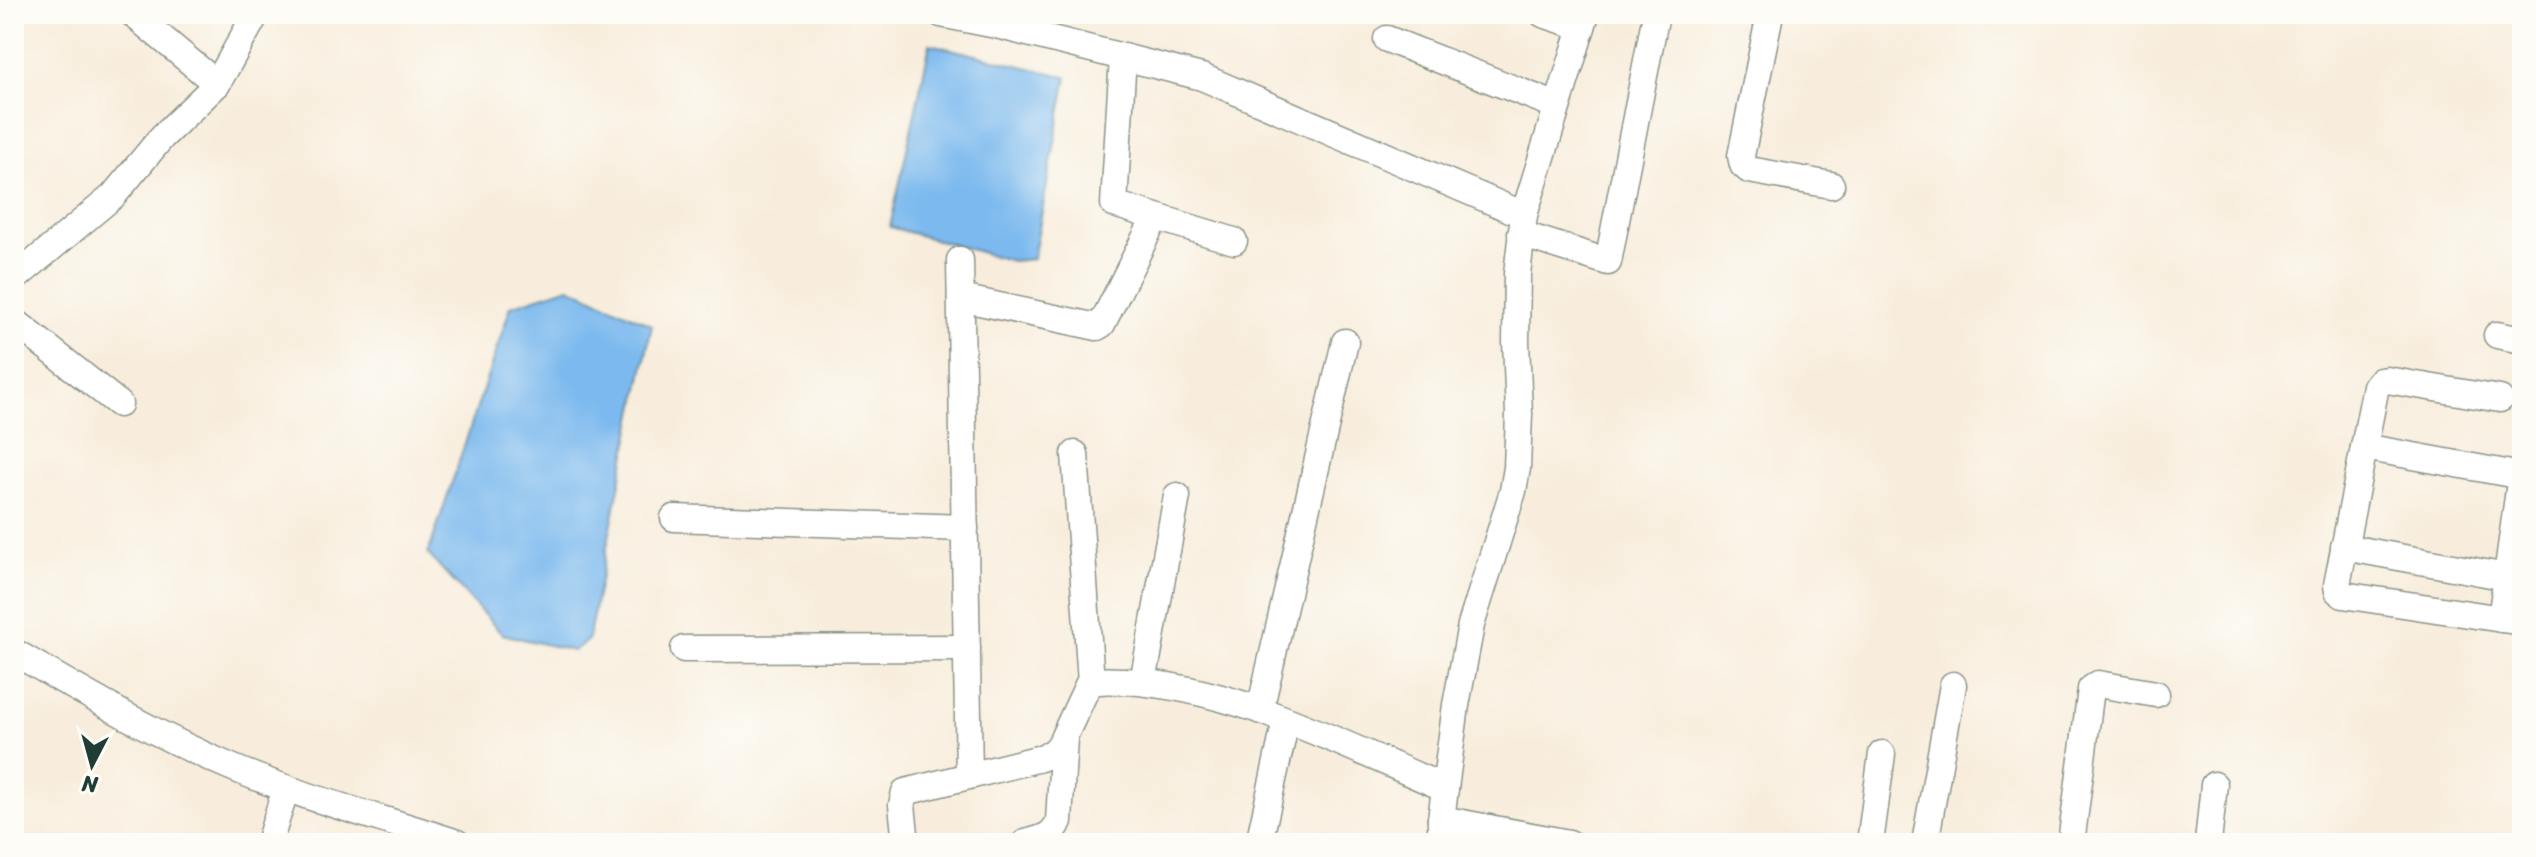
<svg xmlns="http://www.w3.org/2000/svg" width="2536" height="857" font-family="Sriracha,sans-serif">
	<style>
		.water { fill: #7cb9ee; stroke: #4e7b91; stroke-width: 2 }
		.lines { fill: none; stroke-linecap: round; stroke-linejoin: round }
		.minor-casing { stroke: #8c9588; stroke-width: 29 }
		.minor { stroke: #fff; stroke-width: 26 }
	</style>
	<rect width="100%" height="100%" fill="#fdfcf7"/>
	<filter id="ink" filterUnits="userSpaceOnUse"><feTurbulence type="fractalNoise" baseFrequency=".0125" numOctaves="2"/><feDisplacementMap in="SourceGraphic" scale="16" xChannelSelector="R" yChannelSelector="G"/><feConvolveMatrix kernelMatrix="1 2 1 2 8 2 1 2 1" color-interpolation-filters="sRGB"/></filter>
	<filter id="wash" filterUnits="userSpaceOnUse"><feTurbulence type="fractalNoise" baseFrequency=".006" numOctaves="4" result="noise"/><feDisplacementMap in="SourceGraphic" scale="32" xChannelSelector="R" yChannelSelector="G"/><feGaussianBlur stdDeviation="1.8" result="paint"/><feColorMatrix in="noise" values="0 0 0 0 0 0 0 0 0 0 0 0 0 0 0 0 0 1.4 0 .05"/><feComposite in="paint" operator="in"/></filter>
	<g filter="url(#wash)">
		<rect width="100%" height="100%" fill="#f8eddc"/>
		<g class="water">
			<polygon points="930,44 1067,77 1033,259 1012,261 890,227"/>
			<polygon points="569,287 652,325 588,640 573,651 502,634 428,554 511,306"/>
		</g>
	</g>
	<g filter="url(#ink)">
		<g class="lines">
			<defs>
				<g id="minor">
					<polyline points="133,14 217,84"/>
					<polyline points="941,14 996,25 1202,77 1524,215"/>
					<polyline points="1543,14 1582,27"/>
					<polyline points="1770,14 1741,156 1743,165 1749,170 1831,185"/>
					<polyline points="1387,39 1557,106"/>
					<polyline points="1123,57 1114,204 1234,241"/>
					<polyline points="1521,234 1608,262 1656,14"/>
					<polyline points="960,260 969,775"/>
					<polyline points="14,279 113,196 162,137 217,84 256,14"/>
					<polyline points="961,298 1097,327 1102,324 1155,218"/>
					<polyline points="14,321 119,404"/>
					<polyline points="2497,335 2522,340"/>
					<polyline points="2500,399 2387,380 2380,381 2376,386 2337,585 2338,591 2343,595 2522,622"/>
					<polyline points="2364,447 2522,476"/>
					<polyline points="1075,454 1091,682"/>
					<polyline points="674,518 965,528"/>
					<polyline points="2344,547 2507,577"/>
					<polyline points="2501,619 2521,475"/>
					<polyline points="684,649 967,648"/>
					<path d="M14,652C85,693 155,735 231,767C304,798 382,818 457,843"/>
					<polyline points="1143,682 1177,496"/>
					<polyline points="1260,710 1345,342"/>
					<polyline points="1441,819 1569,843"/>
					<polyline points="269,843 286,788"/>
					<path d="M906,843L902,805L905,792L1041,758L1054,752L1060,745L1088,685C1098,678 1112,681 1124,681C1236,687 1343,745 1445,788"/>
					<path d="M1025,843C1041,839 1053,837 1059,821L1064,738"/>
					<polyline points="1259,843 1286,721"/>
					<polyline points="1441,843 1441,819 1456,705 1471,625 1513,491 1517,468 1519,414 1516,341 1517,274 1524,215 1586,14"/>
					<polyline points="1870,843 1882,754"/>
					<polyline points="1925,843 1953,685"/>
					<polyline points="2071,843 2091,689 2098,684 2156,694"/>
					<polyline points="2208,843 2214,785"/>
				</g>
			</defs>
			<use href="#minor" class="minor-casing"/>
			<use href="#minor" class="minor"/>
		</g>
	</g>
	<rect width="2536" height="857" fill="none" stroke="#fdfcf7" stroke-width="48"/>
	<g transform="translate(92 765) rotate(186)" stroke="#fdfcf7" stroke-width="6" paint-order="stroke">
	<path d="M0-6L14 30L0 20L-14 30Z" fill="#1f3d34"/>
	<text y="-12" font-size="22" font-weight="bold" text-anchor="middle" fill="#1f3d34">N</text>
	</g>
</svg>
